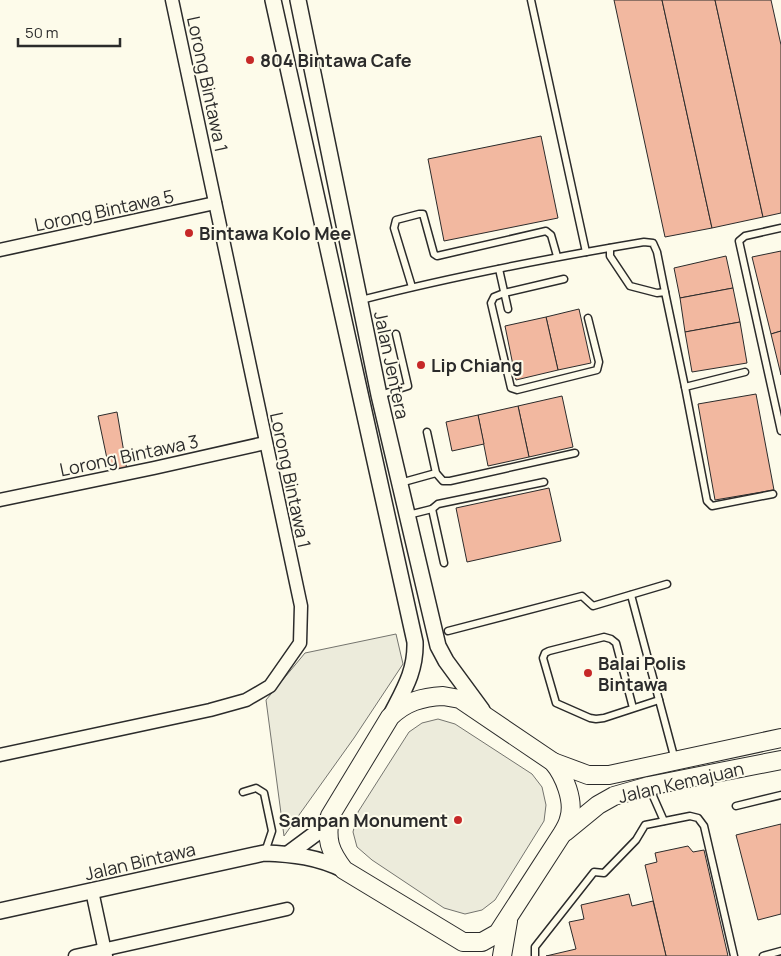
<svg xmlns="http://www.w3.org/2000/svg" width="781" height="956" font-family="Manrope,sans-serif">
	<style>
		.green { fill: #ecebdb; stroke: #74746e }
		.building { fill: #f2b8a0; stroke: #2b2b2b }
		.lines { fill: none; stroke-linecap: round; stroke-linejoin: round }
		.service-casing { stroke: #2b2b2b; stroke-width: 9 }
		.minor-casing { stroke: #2b2b2b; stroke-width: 15 }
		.tertiary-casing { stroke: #2b2b2b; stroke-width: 18 }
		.secondary-casing { stroke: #2b2b2b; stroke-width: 20 }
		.service { stroke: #fdfbea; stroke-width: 6 }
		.minor { stroke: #fdfbea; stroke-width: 12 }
		.tertiary { stroke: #fdfbea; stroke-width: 15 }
		.secondary { stroke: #fdfbea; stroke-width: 18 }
		.poi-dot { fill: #c62828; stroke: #fdfbea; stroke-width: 2 }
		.labels { text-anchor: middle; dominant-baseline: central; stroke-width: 4; stroke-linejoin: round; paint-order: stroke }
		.poi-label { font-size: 18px; font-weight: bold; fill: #2b2b2b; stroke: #fdfbea; text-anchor: start }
		.street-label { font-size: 18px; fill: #2b2b2b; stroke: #fdfbea }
	</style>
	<rect width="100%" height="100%" fill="#fdfbea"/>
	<g class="green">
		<polygon points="396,634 403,664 354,738 284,836 266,700 305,653"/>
		<polygon points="438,719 455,724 532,774 542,787 546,805 544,821 495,900 482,910 465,914 444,908 372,860 357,847 353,832 358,812 409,732 422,723"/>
	</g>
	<g class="building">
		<polygon points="614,0 662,0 712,228 665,237"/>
		<polygon points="662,0 715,0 763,217 712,228"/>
		<polygon points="715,0 771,0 781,45 781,213 763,217"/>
		<polygon points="541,136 558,218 444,241 428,159"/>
		<polygon points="781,251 781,331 771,334 752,257"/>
		<polygon points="726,256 733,288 680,298 674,268"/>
		<polygon points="733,288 740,322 685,332 680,298"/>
		<polygon points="579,309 591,363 558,370 546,317"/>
		<polygon points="546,317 558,370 516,380 505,326"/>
		<polygon points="740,322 747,363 692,372 685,332"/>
		<polygon points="781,331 781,375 771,334"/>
		<polygon points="756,394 774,490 715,500 698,404"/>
		<polygon points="562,396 573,447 529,457 518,406"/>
		<polygon points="518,406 529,457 488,466 478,415"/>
		<polygon points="117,412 127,470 110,473 98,416"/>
		<polygon points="478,415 484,444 452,451 446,422"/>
		<polygon points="549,488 561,541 467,562 456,508"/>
		<polygon points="781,824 781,914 758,920 736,835"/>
		<polygon points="688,846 693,852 704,850 728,956 666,956 645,865 657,862 655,853"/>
		<polygon points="629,894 632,906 653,901 666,956 546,956 576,949 569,922 584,919 581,905"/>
	</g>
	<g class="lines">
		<defs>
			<g id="service">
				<polyline points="531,0 586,252"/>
				<polyline points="781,228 745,236 739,241 781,431"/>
				<polyline points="610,248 610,256 630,286 657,293 665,292 685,387 707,501 712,506 773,494"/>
				<polyline points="499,269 508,309"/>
				<polyline points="564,279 504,293 494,297 491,303 511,388 517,390 597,370 599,362 588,318"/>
				<polyline points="412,287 394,228 396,220 419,214 423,214 434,254 437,256 546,231 551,235 557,256"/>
				<path d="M361,300C454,276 549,258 644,242L653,243L657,252L665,292"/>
				<polyline points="685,387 745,372"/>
				<polyline points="380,395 408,386 396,334"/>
				<polyline points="427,432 436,473 443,481 450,481 575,453"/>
				<polyline points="400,483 436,473"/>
				<polyline points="432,509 444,563"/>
				<polyline points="408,515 432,509 438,504 544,482"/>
				<polyline points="631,595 675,760"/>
				<polyline points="448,631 582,596 593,606 667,584"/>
				<polyline points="633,708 616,643 611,639 604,637 549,651 545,653 543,658 556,703 590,718 596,719 604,718 659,700"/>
				<polyline points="649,787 664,821"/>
				<polyline points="243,792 256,788 264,793 272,831 265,852"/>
				<polyline points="736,806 781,795"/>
				<polyline points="535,956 535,947 594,872 604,873 636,840 645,825 690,816 698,818 704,826 734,956"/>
				<polyline points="763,956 781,951"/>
			</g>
			<g id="minor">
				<polyline points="0,250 215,203"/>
				<polyline points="0,500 154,468 265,443"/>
				<polyline points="0,755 210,710 246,700 270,686 300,643 301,606 172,0"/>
				<polyline points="92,891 106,956"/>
				<polyline points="75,956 287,909"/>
			</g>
			<g id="tertiary">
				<path d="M273,0L415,642C416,672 403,691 390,717"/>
				<polyline points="298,0 379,395 438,646 446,661 482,710"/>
				<polyline points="288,854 319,831 330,816"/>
				<path d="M0,911L264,853C293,854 318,857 344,870"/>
			</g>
			<g id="secondary">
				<path d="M443,696L460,699L553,762C564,775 575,801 569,819C568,824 565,829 562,834L498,933L482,942H463L344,870C329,850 326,840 330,816L390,717C405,702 422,697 443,696Z"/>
				<polyline points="553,762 588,775 609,775 781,738"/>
				<polyline points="565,832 598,805 614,796 649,786 781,760"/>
				<polyline points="502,956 508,921"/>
			</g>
		</defs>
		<use href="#service" class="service-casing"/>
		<use href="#minor" class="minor-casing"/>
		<use href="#tertiary" class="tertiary-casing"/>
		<use href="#secondary" class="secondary-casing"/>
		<use href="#service" class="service"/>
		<use href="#minor" class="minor"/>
		<use href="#tertiary" class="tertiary"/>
		<use href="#secondary" class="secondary"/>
	</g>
	<g class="poi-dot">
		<circle cx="250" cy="60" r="5"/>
		<circle cx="189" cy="233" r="5"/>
		<circle cx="421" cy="365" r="5"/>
		<circle cx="588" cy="673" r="5"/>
		<circle cx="458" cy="820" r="5"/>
	</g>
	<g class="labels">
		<g class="poi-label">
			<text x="260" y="60">804 Bintawa Cafe</text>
			<text x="199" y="233">Bintawa Kolo Mee</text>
			<text x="431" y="365">Lip Chiang</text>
			<text x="598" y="663">Balai Polis<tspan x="598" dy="21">Bintawa</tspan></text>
			<text x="448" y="820" text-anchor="end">Sampan Monument</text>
		</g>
		<g class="street-label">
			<text transform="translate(208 84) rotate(78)">Lorong Bintawa 1</text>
			<text transform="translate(104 210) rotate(-12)">Lorong Bintawa 5</text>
			<text transform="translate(392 365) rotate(78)">Jalan Jentera</text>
			<text transform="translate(129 455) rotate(-12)">Lorong Bintawa 3</text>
			<text transform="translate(291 480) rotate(78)">Lorong Bintawa 1</text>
			<text transform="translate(681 782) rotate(-13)">Jalan Kemajuan</text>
			<text transform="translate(140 861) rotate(-13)">Jalan Bintawa</text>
		</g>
	</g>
	<path d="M18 38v8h102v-8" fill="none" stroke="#2b2b2b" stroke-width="2.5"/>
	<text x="25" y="38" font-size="15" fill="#2b2b2b" stroke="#fdfbea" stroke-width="4" paint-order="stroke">50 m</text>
</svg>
